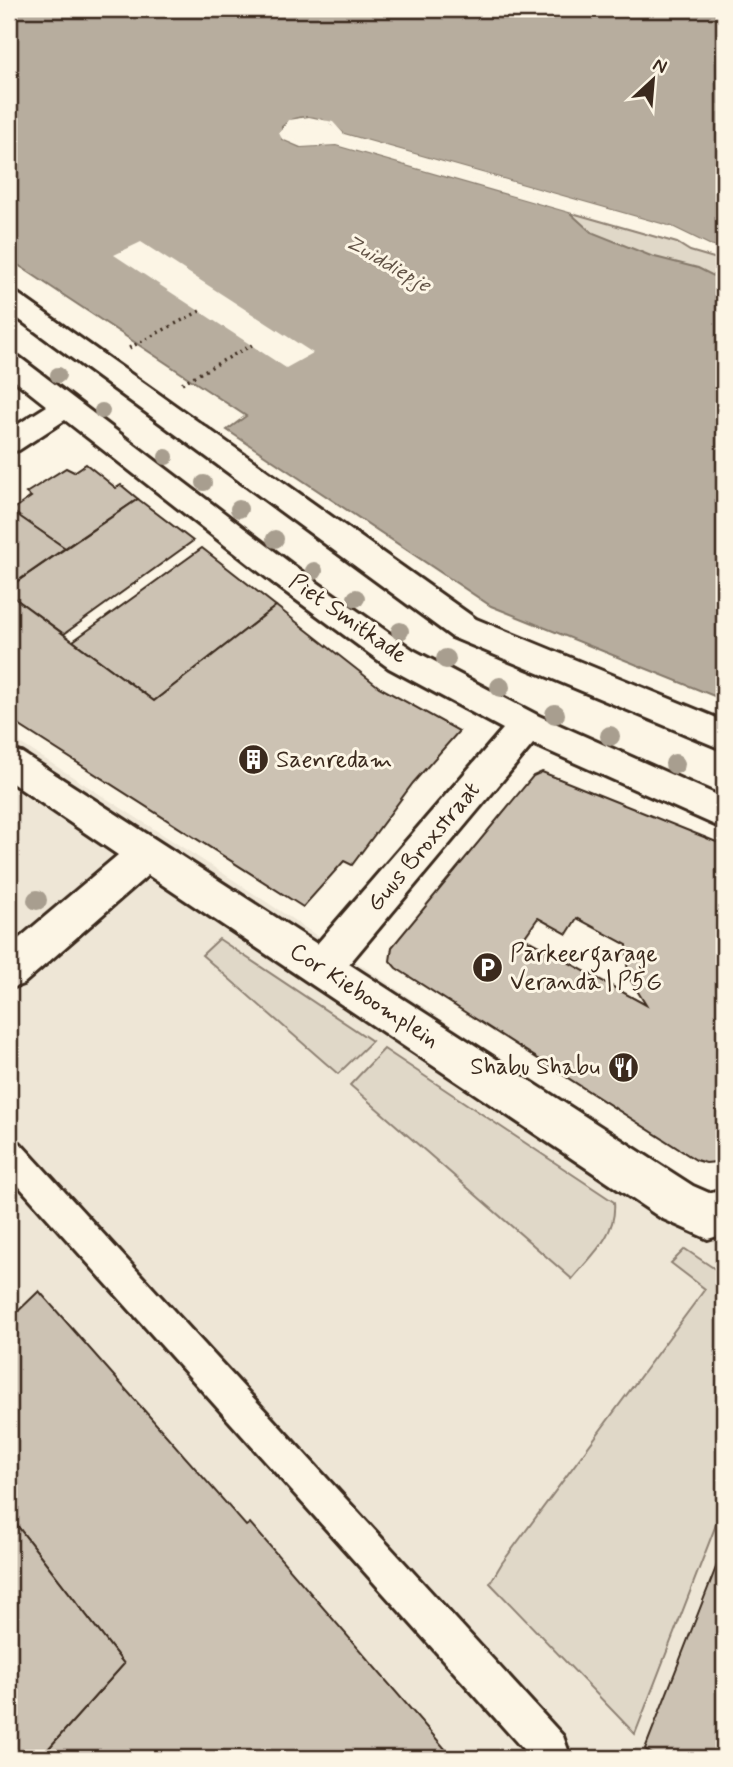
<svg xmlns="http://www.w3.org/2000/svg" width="733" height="1767" font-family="Mynerve,sans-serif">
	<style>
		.built { fill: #eee6d6 }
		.green { fill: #e0d8c8; stroke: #8e8173; stroke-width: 2 }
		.water { fill: #b7ad9e; stroke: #85796b; stroke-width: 2 }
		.pier { fill: #fcf5e5 }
		.building { fill: #ccc2b3; stroke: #3b2a1e; stroke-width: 2; fill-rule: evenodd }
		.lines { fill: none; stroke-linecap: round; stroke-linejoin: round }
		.lane-casing { stroke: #3b2a1e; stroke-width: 6 }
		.street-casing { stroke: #3b2a1e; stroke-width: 6 }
		.path { stroke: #3b2a1e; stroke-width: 3.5; stroke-dasharray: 2 4.5; stroke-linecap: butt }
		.lane { fill: #fcf5e5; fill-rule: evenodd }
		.street { fill: #fcf5e5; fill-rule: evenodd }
		.tree { fill: #a89e8f }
		.labels { text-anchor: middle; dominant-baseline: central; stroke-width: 6; stroke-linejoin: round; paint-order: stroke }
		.far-water-label { font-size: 21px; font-style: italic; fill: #605144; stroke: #fcf5e5 }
		.street-label { font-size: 24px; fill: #3b2a1e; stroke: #fcf5e5 }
		.poi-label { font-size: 24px; fill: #3b2a1e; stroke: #fcf5e5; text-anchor: start }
	</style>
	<rect width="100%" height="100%" fill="#fcf5e5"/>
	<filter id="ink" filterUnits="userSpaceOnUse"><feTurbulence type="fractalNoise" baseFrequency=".0143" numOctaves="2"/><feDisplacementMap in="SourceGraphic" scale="14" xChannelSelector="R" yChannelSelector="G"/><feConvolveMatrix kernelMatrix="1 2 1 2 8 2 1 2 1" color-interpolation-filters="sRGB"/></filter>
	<g filter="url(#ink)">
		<polygon class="built" points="9,736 235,881 724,1208 724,1758 9,1758"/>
		<g class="green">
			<polygon points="380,158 677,243 690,251 724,261 724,332"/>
			<polygon points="219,939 372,1041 338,1074 202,955"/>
			<path d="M384,1049L614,1202C617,1235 592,1255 572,1279L350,1085Z"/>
			<polygon points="685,1249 724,1275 724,1504 635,1734 490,1583 502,1563 705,1289 671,1263"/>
		</g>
		<path class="water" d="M9,9H724V248L709,245L672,227L344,134C328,118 300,109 282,127V139L300,147L336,145L569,212L591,232L651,256L698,268L724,281V700L491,606L227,430L246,416L9,259Z"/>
		<g class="pier">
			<polygon points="309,117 333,122 344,134 672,227 709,245 724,248 724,252 708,248 671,230 343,137 331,125 320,122 291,123 283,133 301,143 337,142 570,208 576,214 336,145 301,147 282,139 279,133 289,120"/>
			<polygon points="141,242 313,353 286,368 114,255"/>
		</g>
		<g class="building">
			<polygon points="86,464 116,488 121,485 138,499 65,548 11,511 31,497 26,493 66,468 74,472"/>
			<polygon points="138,499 193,541 64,634 9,594 9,587"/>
			<polygon points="9,509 65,548 9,587"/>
			<polygon points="202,548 276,606 154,701 73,641"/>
			<polygon points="9,594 154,701 276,606 379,687 459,731 413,783 352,865 344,861 303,907 9,719"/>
			<path d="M542,772L724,845V1151L716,1162L706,1163L696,1160L396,968L390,961L392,947L533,776ZM538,918L567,934L577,918L627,945V965L630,979L646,1005L524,938Z"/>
			<polygon points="39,1291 246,1526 250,1523 453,1758 40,1758 124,1664 9,1515 9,1320"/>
			<polygon points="9,1515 124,1664 40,1758 9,1758"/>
			<polygon points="724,1547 724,1758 658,1758 645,1749"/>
		</g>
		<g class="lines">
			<defs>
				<polygon id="lane" points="9,1138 20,1143 563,1736 568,1750 565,1758 531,1758 9,1175"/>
				<g id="street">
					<polygon points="9,292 18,294 476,619 724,721 724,750 452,637 9,312"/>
					<polygon points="9,355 19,357 298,569 413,650 539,716 724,798 724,829 533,744 349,964 693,1186 709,1193 724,1188 724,1234 708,1239 661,1218 148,875 23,984 9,989 9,947 118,855 9,781 9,749 22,753 317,944 503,729 389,668 276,585 65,420 19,450 9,452 9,430 47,406 9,376"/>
				</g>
			</defs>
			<use href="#lane" class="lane-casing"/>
			<use href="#street" class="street-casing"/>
			<g class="path">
				<polyline points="129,348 200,311"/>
				<polyline points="182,383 252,345"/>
			</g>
			<use href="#lane" class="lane"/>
			<use href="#street" class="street"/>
		</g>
		<g class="tree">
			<circle cx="58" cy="375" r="8"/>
			<circle cx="102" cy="411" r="8"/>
			<circle cx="166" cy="457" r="8"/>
			<circle cx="204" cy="483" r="8"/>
			<circle cx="239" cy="509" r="9"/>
			<circle cx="275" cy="539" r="9"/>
			<circle cx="314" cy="571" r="9"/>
			<circle cx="356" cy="598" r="9"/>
			<circle cx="400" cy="631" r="9"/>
			<circle cx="446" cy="659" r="10"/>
			<circle cx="500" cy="687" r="10"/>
			<circle cx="555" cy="714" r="10"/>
			<circle cx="610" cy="736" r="10"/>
			<circle cx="675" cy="764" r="10"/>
			<circle cx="37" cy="900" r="10"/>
		</g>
	</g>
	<defs>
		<symbol id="building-disc" viewBox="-11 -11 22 22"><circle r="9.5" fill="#3b2a1e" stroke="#fcf5e5"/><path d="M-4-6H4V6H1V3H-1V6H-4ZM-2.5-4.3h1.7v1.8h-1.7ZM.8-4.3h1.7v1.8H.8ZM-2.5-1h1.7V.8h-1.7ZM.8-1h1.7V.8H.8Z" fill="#fff"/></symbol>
		<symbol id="parking-disc" viewBox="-11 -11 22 22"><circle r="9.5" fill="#3b2a1e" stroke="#fcf5e5"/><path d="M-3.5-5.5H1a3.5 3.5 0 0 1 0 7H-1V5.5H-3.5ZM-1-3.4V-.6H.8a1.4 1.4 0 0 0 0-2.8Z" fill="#fff"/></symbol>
		<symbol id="restaurant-disc" viewBox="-11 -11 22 22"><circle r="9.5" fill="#3b2a1e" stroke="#fcf5e5"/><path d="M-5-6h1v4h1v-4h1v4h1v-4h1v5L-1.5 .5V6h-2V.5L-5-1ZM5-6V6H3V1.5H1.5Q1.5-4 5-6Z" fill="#fff"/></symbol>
	</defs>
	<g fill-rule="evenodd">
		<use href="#building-disc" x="236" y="742" width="35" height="35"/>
		<use href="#parking-disc" x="470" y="950" width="35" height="35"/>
		<use href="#restaurant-disc" x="606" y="1050" width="35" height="35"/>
	</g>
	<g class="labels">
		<g class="far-water-label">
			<text transform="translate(388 264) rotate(30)">Zuiddiepje</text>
		</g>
		<g class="street-label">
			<text transform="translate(348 619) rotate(35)">Piet Smitkade</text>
			<text transform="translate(424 847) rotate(-50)">Guus Broxstraat</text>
			<text transform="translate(364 996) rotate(33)">Cor Kieboomplein</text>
		</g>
		<g class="poi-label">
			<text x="276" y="760">Saenredam</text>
			<text x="510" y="954">Parkeergarage<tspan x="510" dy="28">Veranda | P5G</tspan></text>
			<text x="600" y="1067" text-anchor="end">Shabu Shabu</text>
		</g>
	</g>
	<rect width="733" height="1767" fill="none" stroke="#fcf5e5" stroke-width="35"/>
	<rect x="18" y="18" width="698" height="1732" fill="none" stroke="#3b2a1e" stroke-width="2.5" filter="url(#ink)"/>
	<g transform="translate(653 80) rotate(26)" stroke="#fcf5e5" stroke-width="5" paint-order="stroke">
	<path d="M0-5L12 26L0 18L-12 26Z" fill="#3b2a1e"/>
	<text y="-10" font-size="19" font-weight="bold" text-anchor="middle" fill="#3b2a1e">N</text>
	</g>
</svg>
